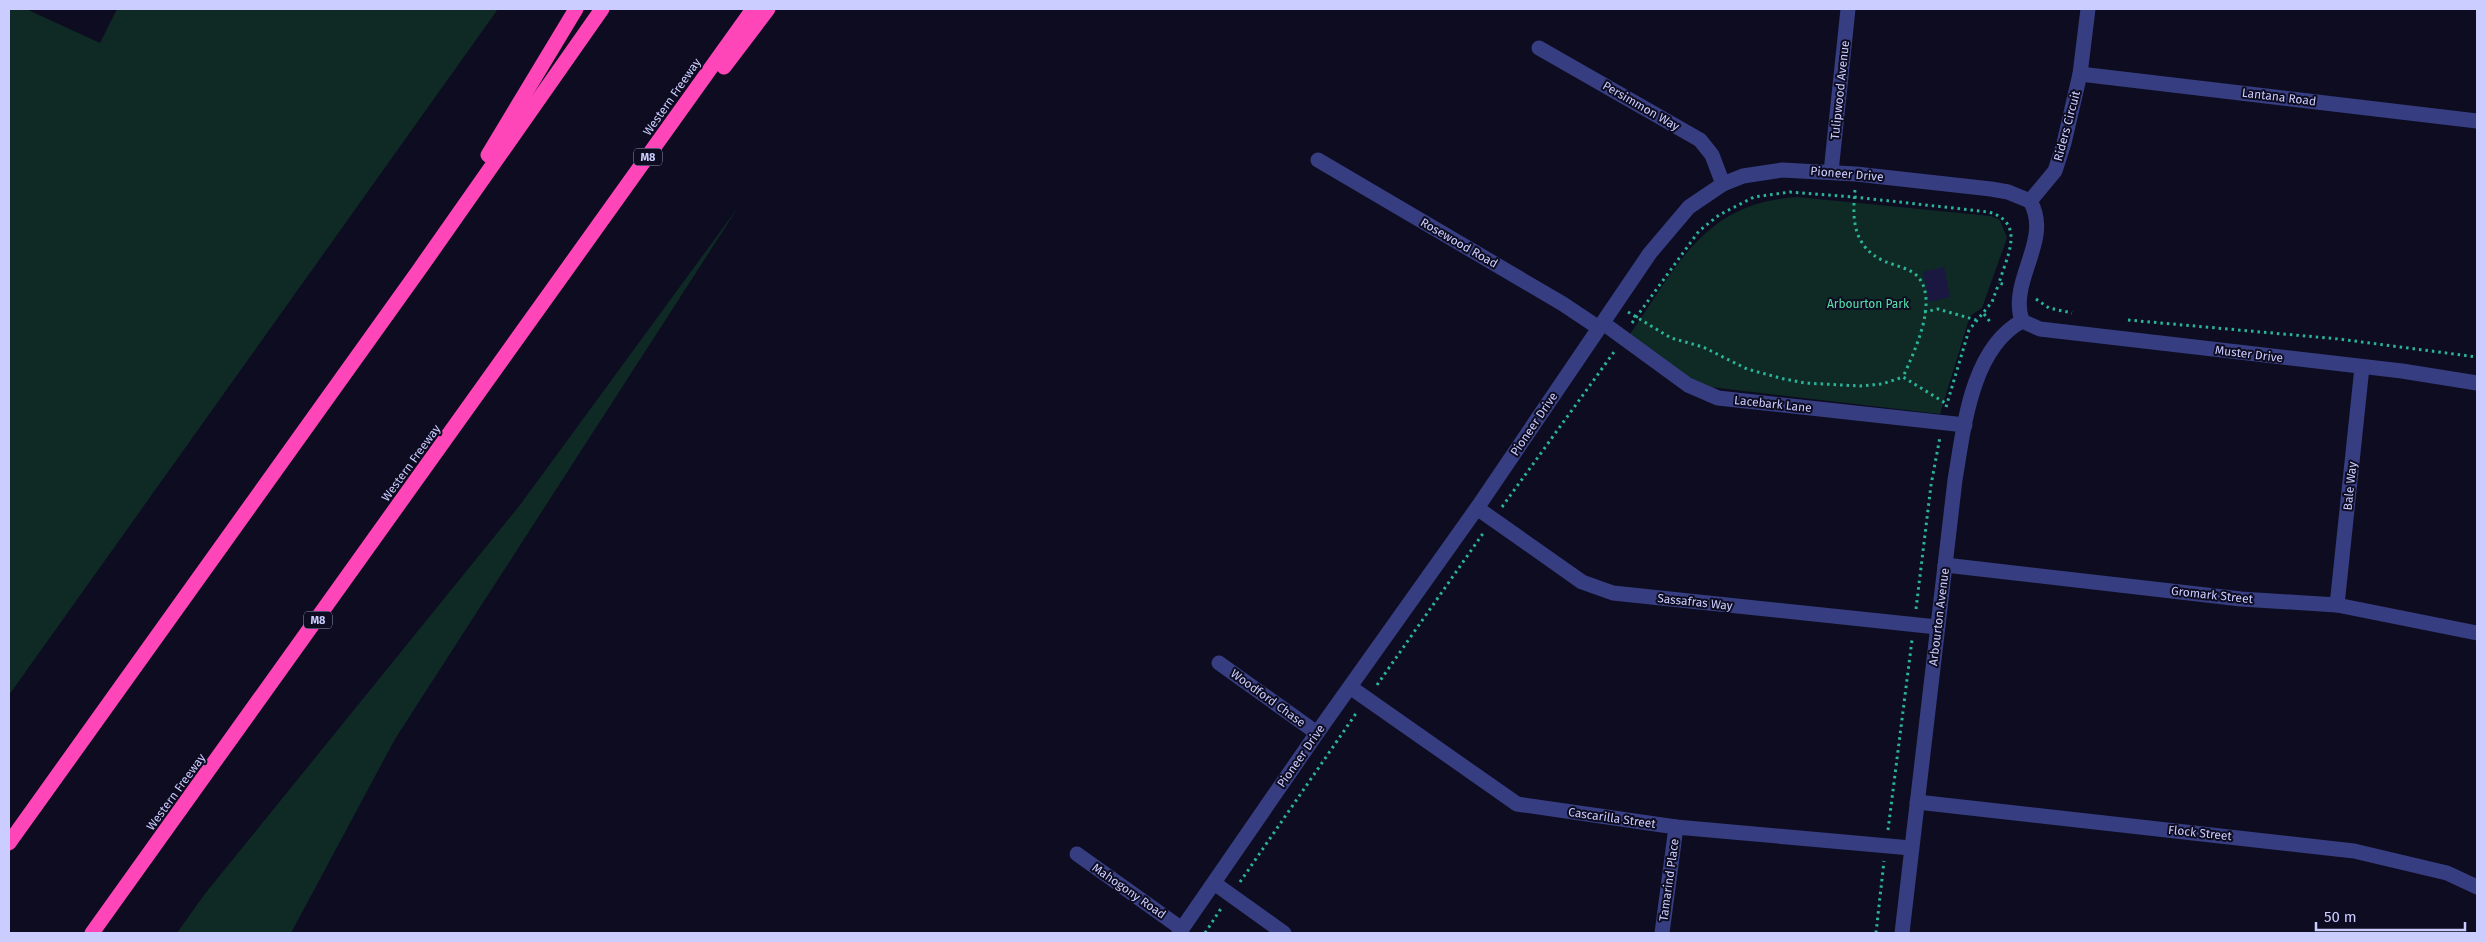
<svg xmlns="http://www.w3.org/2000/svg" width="2486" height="942" font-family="'Fira Sans',sans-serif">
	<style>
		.green { fill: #0f2a25 }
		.building { fill: #1a1841 }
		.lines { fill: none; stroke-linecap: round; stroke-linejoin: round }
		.path { stroke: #2ab499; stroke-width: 3; stroke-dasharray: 2.5 4; stroke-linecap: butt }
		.street { stroke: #363d80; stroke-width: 15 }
		.highway { stroke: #ff46b8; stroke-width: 15 }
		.labels { text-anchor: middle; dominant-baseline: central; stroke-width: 4; stroke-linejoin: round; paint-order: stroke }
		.shield { fill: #0d0c20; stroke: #9292bc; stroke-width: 1 }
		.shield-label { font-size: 11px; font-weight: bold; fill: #cbccff }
		.street-label { font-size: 12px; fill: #cbccff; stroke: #0d0c20 }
		.park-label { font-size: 12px; fill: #54e2ab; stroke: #0d0c20 }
	</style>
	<rect width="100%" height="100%" fill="#0d0c20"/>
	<g class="green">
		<polygon points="9,9 26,9 100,43 117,9 498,9 9,695"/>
		<path d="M1797,197L1991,216L2000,220L2007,238L1982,308L1970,316L1940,414L1710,387L1690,378L1630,334C1678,265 1704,203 1797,197Z"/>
		<polygon points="739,206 395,739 291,933 177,933 204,895 520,505"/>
	</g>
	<polygon class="building" points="1944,267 1950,297 1929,302 1923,272"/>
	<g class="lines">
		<g class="path">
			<path d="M1855,190C1852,219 1853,247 1884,261C1895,266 1911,268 1919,278C1938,303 1914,352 1903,377L1947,404"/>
			<polyline points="2036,299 2049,308 2072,313"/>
			<polyline points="1628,312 1671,338 1703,347 1747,369 1784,379 1805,383 1860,386 1882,384 1903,377"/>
			<polyline points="1924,312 1938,309 1976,320"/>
			<polyline points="1984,314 1991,323"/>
			<polyline points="2128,320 2339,339 2477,357"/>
			<path d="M1632,323L1699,231L1719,215L1754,197L1790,192L1854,197L1989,212C2026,223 2007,256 1999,283L2006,285"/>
			<polyline points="1946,407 1969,330 1992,302 1999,283"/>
			<polyline points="1502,507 1614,352"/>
			<polyline points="1916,609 1931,485 1940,437"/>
			<polyline points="1377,685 1484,532"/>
			<polyline points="1888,830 1912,640"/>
			<polyline points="1240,882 1357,712"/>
			<polyline points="1205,933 1222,907"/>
			<polyline points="1876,933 1884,861"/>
		</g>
		<g class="street">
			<polyline points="1539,48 1700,140 1712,155 1723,184"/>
			<polyline points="2080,74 2477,121"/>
			<polyline points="1318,160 1563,304 1599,328"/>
			<polyline points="1831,172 1848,9"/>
			<polyline points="2030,201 2055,171 2064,143 2080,74 2088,9"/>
			<polyline points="2022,321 2040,329 2402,371 2477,383"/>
			<path d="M2022,321C2008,280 2053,240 2030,201"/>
			<polyline points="1603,323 1688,385 1718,398 1965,425"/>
			<polyline points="1477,508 1582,582 1613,593 1937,627"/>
			<polyline points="1945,565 2241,599 2337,605 2477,633"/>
			<polyline points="2337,605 2362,367"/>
			<polyline points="1219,663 1317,733"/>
			<polyline points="1350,687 1517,804 1676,827 1911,848"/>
			<polyline points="1917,802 2354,851 2447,873 2477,887"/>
			<polyline points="1077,854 1182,929"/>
			<polyline points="1214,883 1284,933"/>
			<polyline points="1179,933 1317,733 1477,508 1650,253 1689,207 1723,184 1743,176 1782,170 1856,174 1991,189 2008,192 2030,201"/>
			<polyline points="1662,933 1676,827"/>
			<path d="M1902,933L1955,480C1964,427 1971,349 2022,321"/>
		</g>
		<g class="highway">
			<polyline points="724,67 768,9"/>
			<polyline points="488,155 576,9"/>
			<polyline points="9,843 419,270 602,9"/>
			<polyline points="92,933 753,9"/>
		</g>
	</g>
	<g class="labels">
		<g class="shield">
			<rect x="634" y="148.5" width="28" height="17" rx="4"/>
			<rect x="304" y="611.5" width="28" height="17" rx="4"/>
		</g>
		<g class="shield-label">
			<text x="648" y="157">M8</text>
			<text x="318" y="620">M8</text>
		</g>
		<g class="street-label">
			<text transform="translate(1840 90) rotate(-84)">Tulipwood Avenue</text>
			<text transform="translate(672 97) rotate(-55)">Western Freeway</text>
			<text transform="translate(2279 97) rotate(7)">Lantana Road</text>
			<text transform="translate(1641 106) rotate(30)">Persimmon Way</text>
			<text transform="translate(2067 126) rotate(-75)">Riders Circuit</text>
			<text transform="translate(1847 174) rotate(5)">Pioneer Drive</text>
			<text transform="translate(1459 243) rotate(30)">Rosewood Road</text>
			<text transform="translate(2249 354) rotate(7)">Muster Drive</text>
			<text transform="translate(1773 404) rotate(6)">Lacebark Lane</text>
			<text transform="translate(1534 424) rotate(-56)">Pioneer Drive</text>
			<text transform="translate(411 463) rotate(-54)">Western Freeway</text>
			<text transform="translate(2350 486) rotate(-84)">Bale Way</text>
			<text transform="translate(2212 595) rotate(6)">Gromark Street</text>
			<text transform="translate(1695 602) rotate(6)">Sassafras Way</text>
			<text transform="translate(1939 617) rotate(-83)">Arbourton Avenue</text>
			<text transform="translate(1268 698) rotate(36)">Woodford Chase</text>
			<text transform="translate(1301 756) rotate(-55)">Pioneer Drive</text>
			<text transform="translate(176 792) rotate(-54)">Western Freeway</text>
			<text transform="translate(1612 818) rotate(8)">Cascarilla Street</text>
			<text transform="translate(2200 833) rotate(6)">Flock Street</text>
			<text transform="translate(1669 880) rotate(-82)">Tamarind Place</text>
			<text transform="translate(1129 891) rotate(35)">Mahogony Road</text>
		</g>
		<g class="park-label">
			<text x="1868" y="304">Arbourton Park</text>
		</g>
	</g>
	<rect width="2486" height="942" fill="none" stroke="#cbccff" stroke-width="20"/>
	<path d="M2316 922v8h149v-8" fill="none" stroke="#cbccff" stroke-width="2.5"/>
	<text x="2324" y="922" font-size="15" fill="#cbccff" stroke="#0d0c20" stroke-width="4" paint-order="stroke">50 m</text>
</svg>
